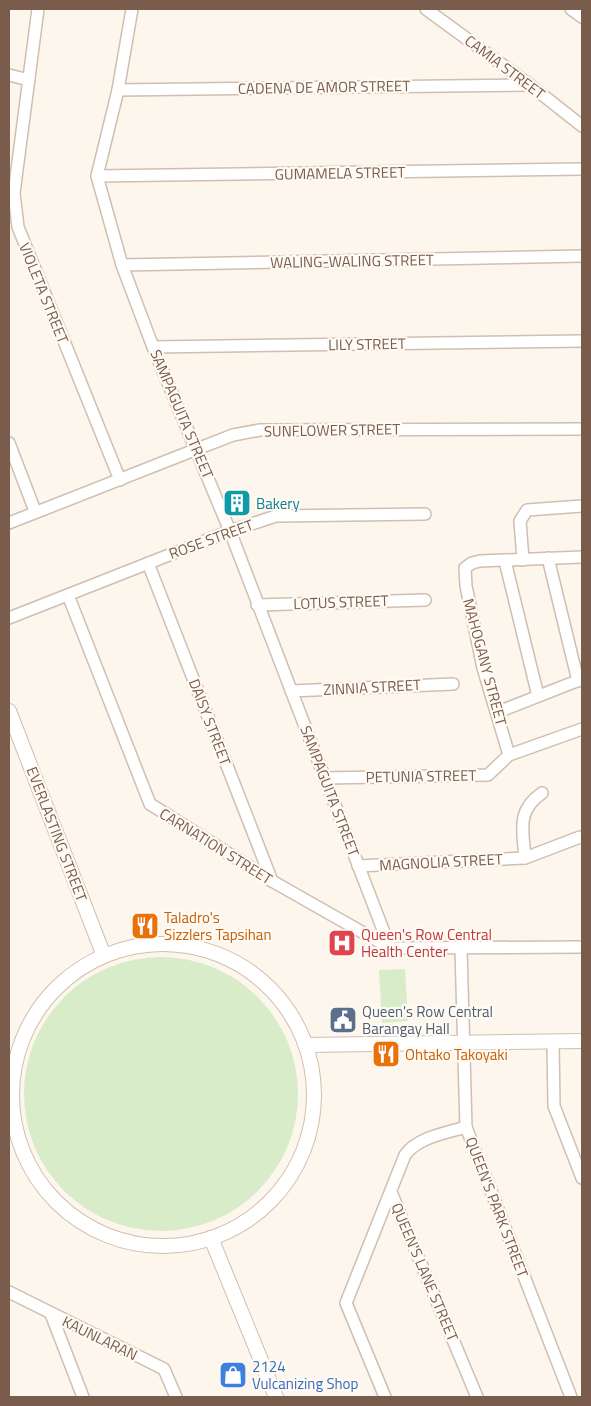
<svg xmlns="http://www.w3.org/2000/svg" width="591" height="1406" font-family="'Titillium Web',sans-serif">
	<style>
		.green { fill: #d8ecc9 }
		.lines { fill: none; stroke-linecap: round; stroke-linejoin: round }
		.minor-casing { stroke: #d1beb0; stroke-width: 14 }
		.tertiary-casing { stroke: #d1beb0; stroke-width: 16 }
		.minor { stroke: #fff; stroke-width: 11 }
		.tertiary { stroke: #fff; stroke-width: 14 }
		.labels { text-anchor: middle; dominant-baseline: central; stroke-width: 4.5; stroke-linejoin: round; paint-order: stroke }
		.street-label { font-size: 15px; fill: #7a5c4d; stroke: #fffaf3 }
		.culture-label { font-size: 15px; fill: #0d838f; stroke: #fffaf3; text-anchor: start }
		.food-label { font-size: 15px; fill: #c56008; stroke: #fffaf3; text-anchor: start }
		.health-label { font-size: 15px; fill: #be3a42; stroke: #fffaf3; text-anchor: start }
		.service-label { font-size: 15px; fill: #4e5e75; stroke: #fffaf3; text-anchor: start }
		.shop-label { font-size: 15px; fill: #366cbe; stroke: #fffaf3; text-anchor: start }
	</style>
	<rect width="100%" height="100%" fill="#fdf6ec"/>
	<g class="green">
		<circle cx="161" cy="1094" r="137"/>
		<polygon points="405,969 408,1021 382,1023 379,970"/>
	</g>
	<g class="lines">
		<defs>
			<g id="minor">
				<polyline points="38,9 14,193 18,227 120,480"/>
				<polyline points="132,9 118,90 97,176 122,265 153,347 230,531 390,948"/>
				<polyline points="426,9 530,85 582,126"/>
				<polyline points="571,9 582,17"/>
				<polyline points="9,75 29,80"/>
				<polyline points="118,90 530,85"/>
				<polyline points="97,176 582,169"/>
				<polyline points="122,265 582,256"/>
				<polyline points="153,347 582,341"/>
				<polyline points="9,443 35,511"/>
				<polyline points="9,523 197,449 233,435 260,430 582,429"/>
				<polyline points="548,558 578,681"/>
				<polyline points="523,560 520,521 527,510 582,506"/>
				<polyline points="505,561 538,696"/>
				<polyline points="148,563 272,881"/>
				<polyline points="68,595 150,804 272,881 390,948 582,947"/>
				<polyline points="257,605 425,600"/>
				<polyline points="9,618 230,531 276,516 425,514"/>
				<polyline points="291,691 453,684"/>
				<polyline points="498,712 582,679"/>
				<polyline points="509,755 483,668 466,586 465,568 472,563 480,561 582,557"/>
				<polyline points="325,778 488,775 509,755 582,729"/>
				<path d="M525,858C523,830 516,811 542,793"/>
				<polyline points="358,866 525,858 580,837"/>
				<polyline points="461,949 466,1127 571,1397"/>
				<polyline points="553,1042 554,1106 582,1178"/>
				<polyline points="391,1192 477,1397"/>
				<polyline points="9,1292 164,1369 176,1397"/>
				<polyline points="51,1314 83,1397"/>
				<path d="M385,1397L346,1303L405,1155C418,1137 446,1133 466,1127"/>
			</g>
			<g id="tertiary">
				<polyline points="9,711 104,956"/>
				<circle cx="163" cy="1095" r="151"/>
				<polyline points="306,1045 582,1041"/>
				<polyline points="211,1238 276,1397"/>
			</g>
		</defs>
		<use href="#minor" class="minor-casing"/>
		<use href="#tertiary" class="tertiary-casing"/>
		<use href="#minor" class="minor"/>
		<use href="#tertiary" class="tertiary"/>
	</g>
	<defs>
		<symbol id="building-square" viewBox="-11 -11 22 22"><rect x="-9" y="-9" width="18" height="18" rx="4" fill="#0f9aa8" stroke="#fffaf3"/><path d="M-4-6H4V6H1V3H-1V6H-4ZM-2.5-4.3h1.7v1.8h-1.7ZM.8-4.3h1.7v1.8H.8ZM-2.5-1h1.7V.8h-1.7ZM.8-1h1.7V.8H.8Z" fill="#fff"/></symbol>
		<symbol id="restaurant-square" viewBox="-11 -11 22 22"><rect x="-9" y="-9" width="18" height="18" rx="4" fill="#e8710a" stroke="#fffaf3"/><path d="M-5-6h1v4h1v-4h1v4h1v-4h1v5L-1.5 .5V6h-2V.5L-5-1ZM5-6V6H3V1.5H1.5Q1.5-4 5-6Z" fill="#fff"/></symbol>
		<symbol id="hospital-square" viewBox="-11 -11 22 22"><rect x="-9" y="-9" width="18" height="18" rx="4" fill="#e0444e" stroke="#fffaf3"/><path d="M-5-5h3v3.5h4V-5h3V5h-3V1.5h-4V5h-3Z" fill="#fff"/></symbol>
		<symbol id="civic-square" viewBox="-11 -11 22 22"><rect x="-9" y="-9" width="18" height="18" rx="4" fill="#5c6f8a" stroke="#fffaf3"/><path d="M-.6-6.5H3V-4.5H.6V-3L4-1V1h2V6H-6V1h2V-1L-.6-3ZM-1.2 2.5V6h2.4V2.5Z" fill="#fff"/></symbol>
		<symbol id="shop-square" viewBox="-11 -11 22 22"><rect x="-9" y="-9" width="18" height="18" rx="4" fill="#3f7fe0" stroke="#fffaf3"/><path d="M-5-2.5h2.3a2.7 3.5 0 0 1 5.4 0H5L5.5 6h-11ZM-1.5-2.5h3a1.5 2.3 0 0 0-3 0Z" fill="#fff"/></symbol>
	</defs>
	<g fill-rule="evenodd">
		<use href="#building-square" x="221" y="487" width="32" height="32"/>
		<use href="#restaurant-square" x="129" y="910" width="32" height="32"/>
		<use href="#hospital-square" x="326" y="927" width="32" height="32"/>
		<use href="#civic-square" x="327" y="1004" width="32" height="32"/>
		<use href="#restaurant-square" x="370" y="1038" width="32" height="32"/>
		<use href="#shop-square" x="217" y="1359" width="32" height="32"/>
	</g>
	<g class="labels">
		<g class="street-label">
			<text transform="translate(505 67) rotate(37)">CAMIA STREET</text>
			<text transform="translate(324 87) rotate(-1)">CADENA DE AMOR STREET</text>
			<text transform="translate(340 173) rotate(-1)">GUMAMELA STREET</text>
			<text transform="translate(352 261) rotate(-1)">WALING-WALING STREET</text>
			<text transform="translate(44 293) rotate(68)">VIOLETA STREET</text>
			<text transform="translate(367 344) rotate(-1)">LILY STREET</text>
			<text transform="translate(182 414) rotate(67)">SAMPAGUITA STREET</text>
			<text transform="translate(332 430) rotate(-1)">SUNFLOWER STREET</text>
			<text transform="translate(211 539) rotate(-20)">ROSE STREET</text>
			<text transform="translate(341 602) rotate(-2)">LOTUS STREET</text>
			<text transform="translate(485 662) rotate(75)">MAHOGANY STREET</text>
			<text transform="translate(372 687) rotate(-3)">ZINNIA STREET</text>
			<text transform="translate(210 722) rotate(69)">DAISY STREET</text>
			<text transform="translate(421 776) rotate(-1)">PETUNIA STREET</text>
			<text transform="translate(330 791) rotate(69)">SAMPAGUITA STREET</text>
			<text transform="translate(57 834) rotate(69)">EVERLASTING STREET</text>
			<text transform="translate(216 846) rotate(32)">CARNATION STREET</text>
			<text transform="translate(441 862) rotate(-3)">MAGNOLIA STREET</text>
			<text transform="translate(497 1207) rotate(69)">QUEEN'S PARK STREET</text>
			<text transform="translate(425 1272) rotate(67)">QUEEN'S LANE STREET</text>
			<text transform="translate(100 1338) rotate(26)">KAUNLARAN</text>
		</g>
		<g class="culture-label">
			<text x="256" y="503">Bakery</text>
		</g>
		<g class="food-label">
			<text x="164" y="917">Taladro's<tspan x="164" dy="17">Sizzlers Tapsihan</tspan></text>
			<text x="405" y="1054">Ohtako Takoyaki</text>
		</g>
		<g class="health-label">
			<text x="361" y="934">Queen's Row Central<tspan x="361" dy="17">Health Center</tspan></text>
		</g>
		<g class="service-label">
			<text x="362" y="1011">Queen's Row Central<tspan x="362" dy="17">Barangay Hall</tspan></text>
		</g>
		<g class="shop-label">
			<text x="252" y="1366">2124<tspan x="252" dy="17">Vulcanizing Shop</tspan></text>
		</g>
	</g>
	<rect width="591" height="1406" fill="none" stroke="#7a5c4d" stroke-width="20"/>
</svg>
